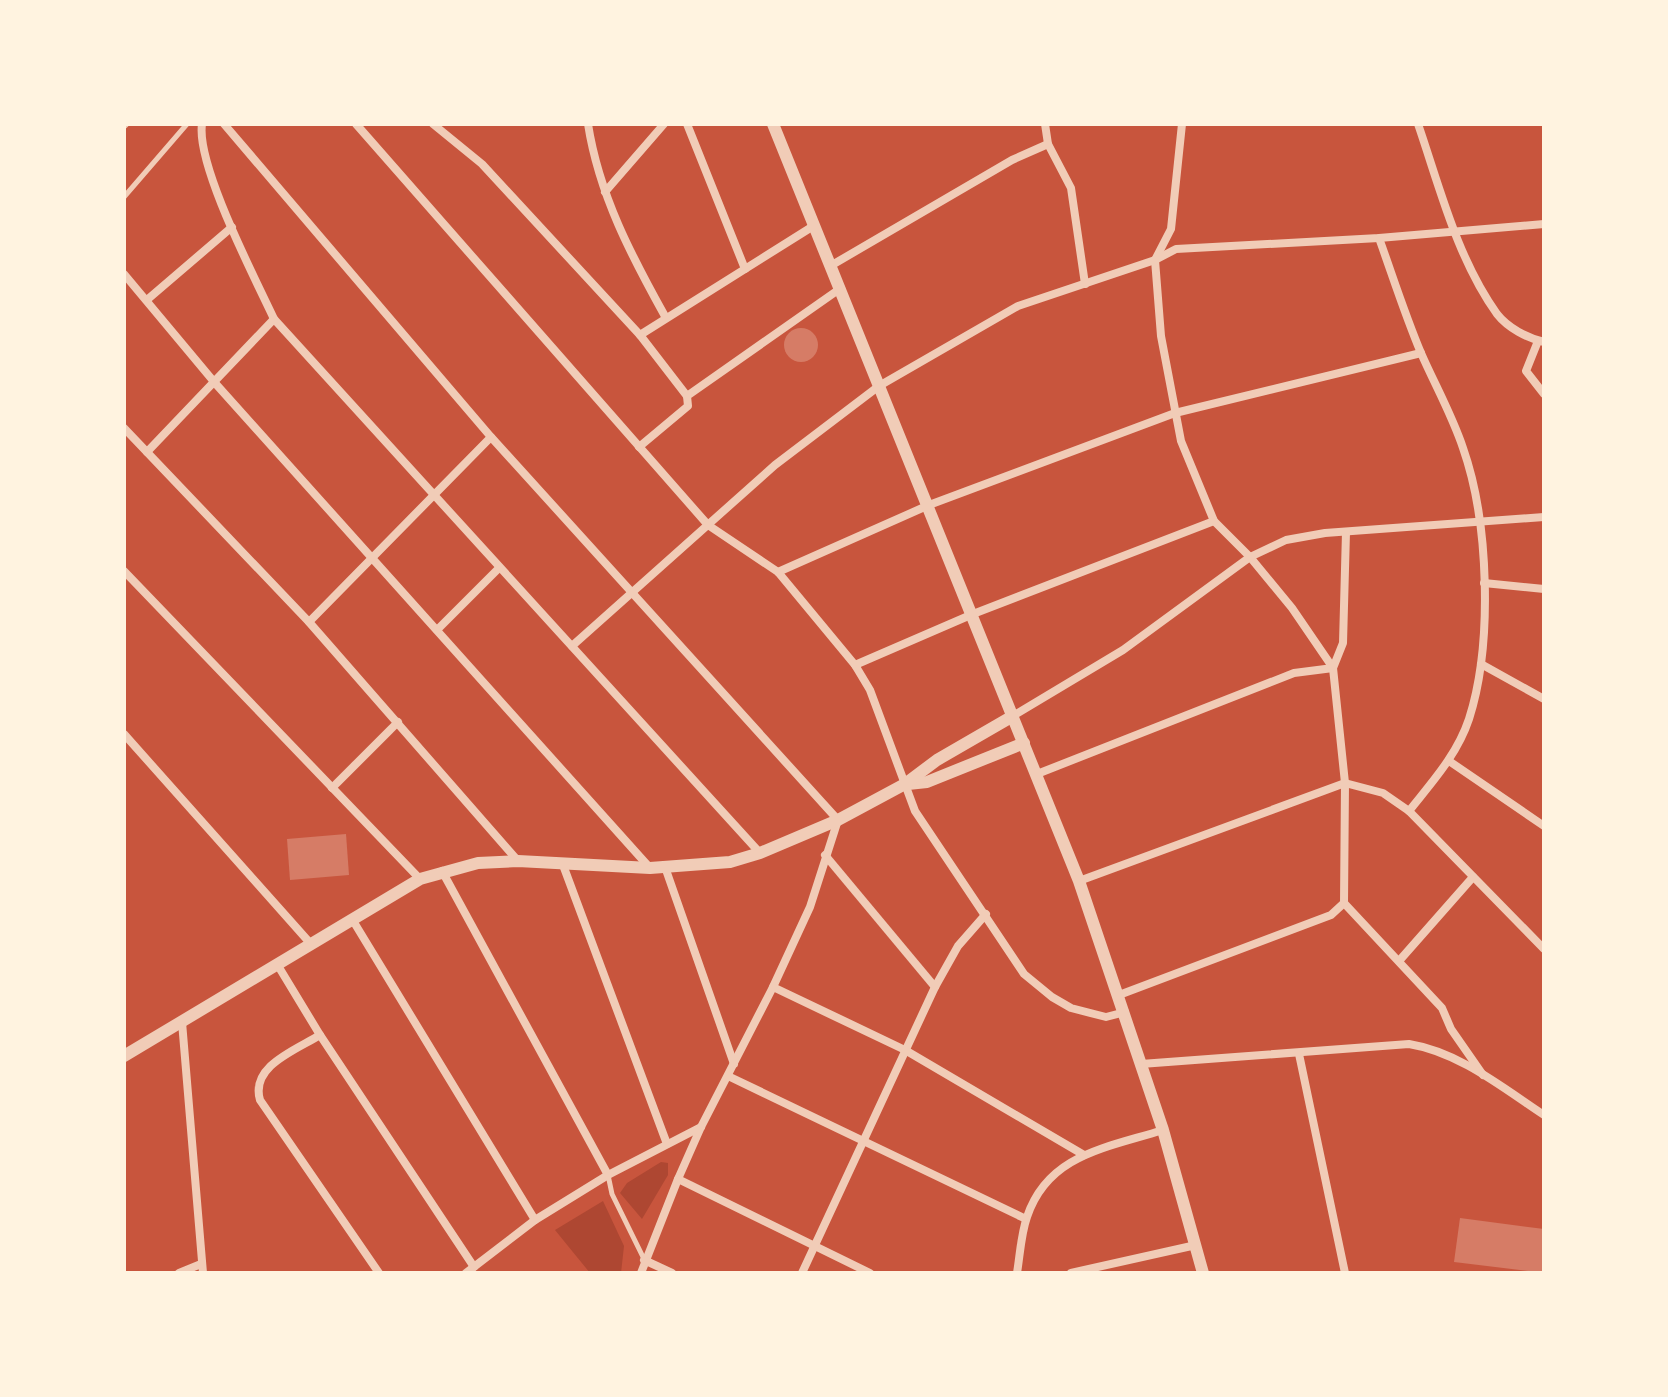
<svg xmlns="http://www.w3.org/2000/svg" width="1668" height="1397" font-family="'Public Sans',sans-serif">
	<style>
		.green { fill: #ae4732 }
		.building { fill: #d67c66 }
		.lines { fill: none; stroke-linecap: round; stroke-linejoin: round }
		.service { stroke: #f1ccb7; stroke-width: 5 }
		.minor { stroke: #f1ccb7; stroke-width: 8 }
		.tertiary { stroke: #f1ccb7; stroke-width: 12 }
	</style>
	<rect width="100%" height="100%" fill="#c8553d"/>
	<g class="green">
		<polygon points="661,1162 668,1163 668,1175 642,1219 620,1193 627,1183"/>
		<polygon points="603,1201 624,1246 621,1273 590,1273 555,1230"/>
	</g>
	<g class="building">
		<circle cx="801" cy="345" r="17"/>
		<polygon points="346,834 349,875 290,880 287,839"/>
		<polygon points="1460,1218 1544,1229 1544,1273 1454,1262"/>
	</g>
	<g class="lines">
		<g class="service">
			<polyline points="124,197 187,124"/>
			<polyline points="608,1175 612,1194 644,1259"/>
		</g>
		<g class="minor">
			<path d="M202,124C196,165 255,278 274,319L760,853"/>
			<polyline points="224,124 491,437 838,820 810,907 773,987 701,1127 678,1179 641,1273"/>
			<polyline points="356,124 708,525 778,572 855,665 870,690 915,811 1024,974 1052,997 1071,1008 1106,1017 1125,1012"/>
			<polyline points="433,124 482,164 640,335 687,396"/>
			<path d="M588,124C599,195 632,257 666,318"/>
			<polyline points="687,124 745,269"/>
			<polyline points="1045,124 1048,144 1071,188 1085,284"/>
			<polyline points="1182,124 1171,229 1155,260 1161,336 1181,441 1214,521 1250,557 1292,608 1333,668 1345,783 1344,903"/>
			<path d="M1418,124C1440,188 1457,258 1497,314C1508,328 1527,338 1544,342"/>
			<polyline points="124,125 125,124"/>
			<polyline points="605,192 664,124"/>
			<path d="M1379,238C1393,277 1405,315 1421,353C1435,385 1452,415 1463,448C1489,522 1493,644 1469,719C1457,755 1432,782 1409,811"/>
			<polyline points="832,265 1012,160 1048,144"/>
			<polyline points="124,274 215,383 650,868"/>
			<polyline points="148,299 232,227"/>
			<polyline points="640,335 815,225"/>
			<polyline points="1538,341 1526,371 1544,394"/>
			<polyline points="124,428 309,622 518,861"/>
			<polyline points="639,447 688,406 687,396 841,288"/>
			<polyline points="147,452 274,319"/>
			<polyline points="124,571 420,879"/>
			<polyline points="778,572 929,505 1175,413 1421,353"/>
			<polyline points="1484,583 1544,589"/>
			<polyline points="309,622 491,437"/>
			<polyline points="437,630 499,568"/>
			<polyline points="572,646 775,465 879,386 1018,306 1155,260 1176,249 1379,238 1544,224"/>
			<polyline points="1481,664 1544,699"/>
			<polyline points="855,665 973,614 1214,521"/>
			<polyline points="1013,716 1123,650 1250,557 1286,540 1325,533 1544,517"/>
			<polyline points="124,734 310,943"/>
			<polyline points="1449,761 1544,826"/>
			<polyline points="1037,774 1294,673 1333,668 1343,643 1346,532"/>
			<polyline points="332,788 398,722"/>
			<polyline points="825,855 935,987"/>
			<polyline points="563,865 667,1144"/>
			<polyline points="665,867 734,1064"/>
			<polyline points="442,871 608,1175"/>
			<polyline points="1079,881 1345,783 1383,793 1409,811 1544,949"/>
			<polyline points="352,919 535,1220"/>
			<polyline points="1399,961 1473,877"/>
			<polyline points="277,964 320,1035 474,1267"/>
			<polyline points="773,987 905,1050 1084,1155"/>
			<polyline points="1119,995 1331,915 1344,903 1442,1008 1451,1029 1483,1075"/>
			<polyline points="182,1022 203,1273"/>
			<path d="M320,1035C296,1050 250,1066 260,1100L379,1273"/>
			<polyline points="1299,1054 1345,1273"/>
			<path d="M1141,1064L1409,1044C1459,1052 1503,1088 1544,1115"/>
			<polyline points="728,1076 1026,1219"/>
			<polyline points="678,1179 870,1273"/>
			<polyline points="644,1260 672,1273"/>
			<polyline points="179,1273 201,1264"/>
			<polyline points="466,1273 535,1220 608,1175 701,1127"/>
			<polyline points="802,1273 935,987 958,946 986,914"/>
			<path d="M1017,1273C1020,1255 1021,1234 1027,1217C1048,1154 1107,1148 1163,1130"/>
			<polyline points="1071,1273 1196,1245"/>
		</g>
		<g class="tertiary">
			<polyline points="773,124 1079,881 1163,1130 1203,1273"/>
			<polyline points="908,784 927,782 1024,743"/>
			<polyline points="124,1056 420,879 478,863 518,861 650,868 730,862 760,853 838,820 905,784 937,760 1013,716"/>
		</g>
	</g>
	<rect width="1668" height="1397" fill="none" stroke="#fff3e0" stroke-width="252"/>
</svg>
